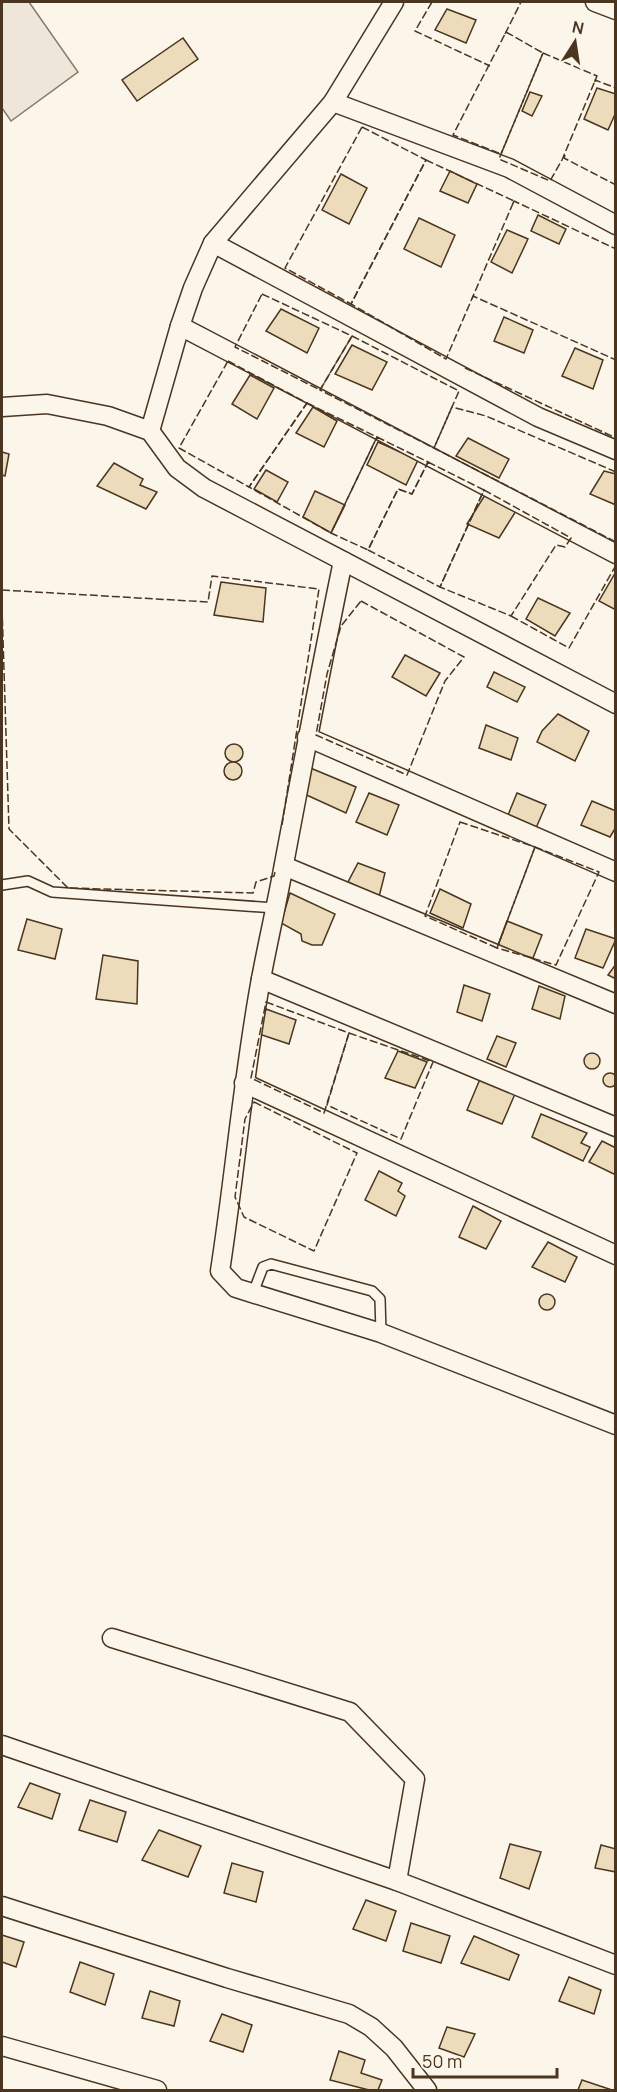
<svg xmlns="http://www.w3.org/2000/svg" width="617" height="2092" font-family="Manrope,sans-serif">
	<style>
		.green { fill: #ede6d9; stroke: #887966; stroke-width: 1.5 }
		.building { fill: #ecdcbc; stroke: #4a3520; stroke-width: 1.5 }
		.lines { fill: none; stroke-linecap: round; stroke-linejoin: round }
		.lane-casing { stroke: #4a3520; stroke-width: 12 }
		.street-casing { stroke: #4a3520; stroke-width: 21 }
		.lane { stroke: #fbf6e9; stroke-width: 9 }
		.street { stroke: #fbf6e9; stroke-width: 18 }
		.fence { stroke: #4a3520; stroke-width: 1.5; stroke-dasharray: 8 3; stroke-linecap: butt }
	</style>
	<rect width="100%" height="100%" fill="#fbf6e9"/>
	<polygon class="green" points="2,2 29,2 78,72 11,121 2,108"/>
	<g class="building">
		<polygon points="447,9 476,20 466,43 435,30"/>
		<polygon points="183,38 198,59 137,101 122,80"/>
		<polygon points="597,88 616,94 616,112 608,130 584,119"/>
		<polygon points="530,92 542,96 532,116 522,111"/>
		<polygon points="450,171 477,184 468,203 440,191"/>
		<polygon points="341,174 367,188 349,224 322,210"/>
		<polygon points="538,215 566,229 559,244 531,231"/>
		<polygon points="419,218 455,235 441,267 404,249"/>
		<polygon points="507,230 528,239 512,273 491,262"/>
		<polygon points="281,309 319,328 307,353 266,331"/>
		<polygon points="504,317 533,330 524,353 494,341"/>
		<polygon points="352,345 387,362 372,390 335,374"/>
		<polygon points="575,348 603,360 593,389 562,376"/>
		<polygon points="250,375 274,388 257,419 232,404"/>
		<polygon points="313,407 337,421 324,447 296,433"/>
		<polygon points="468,438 509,459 499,478 456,456"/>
		<polygon points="378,442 418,460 406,485 367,465"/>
		<polygon points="2,452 9,454 5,476 2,475"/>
		<polygon points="114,463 143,479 140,485 157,492 146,509 97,486"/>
		<polygon points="266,470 288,482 277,502 254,489"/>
		<polygon points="604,471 616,474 616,505 590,494"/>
		<polygon points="315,491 345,505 331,533 303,517"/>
		<polygon points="485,495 516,511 499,538 467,524"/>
		<polygon points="614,575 616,576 616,610 599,601"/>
		<polygon points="221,582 266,588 263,622 214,615"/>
		<polygon points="538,598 570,613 555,636 526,619"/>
		<polygon points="405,655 440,673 426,696 392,677"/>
		<polygon points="494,672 525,687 517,702 487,687"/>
		<polygon points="558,714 589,731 575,761 537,742 542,731"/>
		<polygon points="486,725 518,738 511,760 479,748"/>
		<circle cx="234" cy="753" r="9"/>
		<circle cx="233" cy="771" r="9"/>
		<polygon points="308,767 356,787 346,813 300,792"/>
		<polygon points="369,793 399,805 387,835 356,822"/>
		<polygon points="517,793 546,805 536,828 508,815"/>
		<polygon points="592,801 616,811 616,827 610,837 581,825"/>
		<polygon points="358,863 385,873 379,897 348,882"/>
		<polygon points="440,889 471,904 463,928 430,913"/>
		<polygon points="290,893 335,914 322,945 312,945 302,941 301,934 281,923"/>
		<polygon points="27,919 62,929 55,959 18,950"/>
		<polygon points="507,921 542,935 533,958 497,948"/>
		<polygon points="586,929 616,939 603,968 575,958"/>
		<polygon points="103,955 138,961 137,1004 96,999"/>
		<polygon points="616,964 616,979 608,975"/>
		<polygon points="464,985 490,994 482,1021 457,1012"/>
		<polygon points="539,986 565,996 560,1019 532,1009"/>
		<polygon points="266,1009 296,1020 289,1044 259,1034"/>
		<polygon points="497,1036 516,1043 506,1067 487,1059"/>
		<polygon points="398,1051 427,1062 415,1088 385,1078"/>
		<circle cx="592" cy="1061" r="8"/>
		<circle cx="610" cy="1080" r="7"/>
		<polygon points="480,1079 515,1094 502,1124 467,1110"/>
		<polygon points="541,1114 587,1133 581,1143 590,1147 583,1161 532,1137"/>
		<polygon points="602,1141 616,1148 616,1175 589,1162"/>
		<polygon points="379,1171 402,1183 398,1191 405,1196 396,1216 365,1200"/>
		<polygon points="473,1206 501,1221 486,1249 459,1237"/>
		<polygon points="548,1242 577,1257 565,1282 532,1267"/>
		<circle cx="547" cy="1302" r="8"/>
		<polygon points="30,1783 60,1794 52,1819 18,1807"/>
		<polygon points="90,1800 126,1812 117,1842 79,1830"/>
		<polygon points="159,1830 201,1846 188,1877 142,1860"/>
		<polygon points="510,1844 541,1852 529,1889 500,1878"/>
		<polygon points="601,1845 616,1849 616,1872 595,1868"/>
		<polygon points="232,1863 263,1872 256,1902 224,1893"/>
		<polygon points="366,1900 396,1911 386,1941 353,1929"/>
		<polygon points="411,1923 450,1936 441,1963 403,1951"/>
		<polygon points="2,1935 24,1942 16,1967 2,1962"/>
		<polygon points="474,1936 519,1955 509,1980 461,1963"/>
		<polygon points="80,1962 114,1974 105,2005 70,1992"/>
		<polygon points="569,1977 601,1990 594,2014 559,2001"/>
		<polygon points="150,1991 180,2001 174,2026 142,2018"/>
		<polygon points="222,2014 252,2025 243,2052 210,2041"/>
		<polygon points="447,2027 475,2034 464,2057 439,2048"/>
		<polygon points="339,2051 365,2060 361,2073 382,2080 378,2090 369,2090 330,2080"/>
		<polygon points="582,2080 612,2090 578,2090"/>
	</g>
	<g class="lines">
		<defs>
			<g id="lane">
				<polyline points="2,885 28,881 52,892 275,908"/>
				<polyline points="253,1293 263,1267 271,1264 372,1291 380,1299 381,1333"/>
			</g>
			<g id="street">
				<polyline points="595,2 616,10"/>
				<polyline points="333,102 509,168 616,225"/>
				<polyline points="213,243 538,417 616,450"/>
				<polyline points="180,326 616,554"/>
				<polyline points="2,407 47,404 108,416 150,431 177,468 204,488 616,704"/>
				<polyline points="150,431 180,326 193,288 213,243 333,102 394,2"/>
				<path d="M343,561C322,662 303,763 284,864C277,903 268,941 261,979C243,1076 235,1174 220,1271L236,1288L381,1333L616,1425"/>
				<polyline points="307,737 616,872"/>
				<polyline points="284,866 616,1004"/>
				<polyline points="261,979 616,1127"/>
				<polyline points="244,1083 616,1255"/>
				<polyline points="112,1638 350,1712 415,1779 397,1881"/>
				<polyline points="2,1745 397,1881 616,1965"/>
				<polyline points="2,1906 227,1978 349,2014 371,2027 394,2048 427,2090"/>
				<polyline points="2,2046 157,2090"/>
			</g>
		</defs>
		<use href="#lane" class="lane-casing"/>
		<use href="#street" class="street-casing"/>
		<use href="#lane" class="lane"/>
		<use href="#street" class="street"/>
		<g class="fence">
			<polyline points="432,2 415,31 490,66"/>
			<polygon points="506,32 543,53 501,154 453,135"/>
			<polyline points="505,34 521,2"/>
			<polygon points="543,53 597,76 562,160 550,181 499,159"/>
			<polyline points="595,82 595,80 616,88"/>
			<polygon points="362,127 426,160 351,304 285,268"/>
			<polyline points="565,155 564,158 616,185"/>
			<polygon points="426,160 514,201 446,359 351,304"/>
			<polyline points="513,203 514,201 616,249"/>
			<polygon points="262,294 352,336 320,390 235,347"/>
			<polyline points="472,299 473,296 616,360"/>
			<polygon points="352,336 459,391 434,448 320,390"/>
			<polygon points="228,361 307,403 249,487 179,448"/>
			<polyline points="465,368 616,438"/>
			<polygon points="307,403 377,437 331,533 249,487"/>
			<polygon points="377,437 428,462 412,494 398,489 368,550 331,533"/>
			<polygon points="428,462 484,490 440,587 368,550 398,489 412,494"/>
			<polyline points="616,472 486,416 452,407 434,448 616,542"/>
			<polygon points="484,490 571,538 565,547 556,545 511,616 440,587"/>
			<polyline points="2,590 208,602 212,576 319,589 282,825"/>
			<polygon points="361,601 464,657 445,681 407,775 316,735 327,674 341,626"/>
			<polyline points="2,607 9,829 68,888 253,893 256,882 274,876 275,872"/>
			<polyline points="511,616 569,648 616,565"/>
			<polygon points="460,822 535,847 497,948 425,916"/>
			<polygon points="535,847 599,872 556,965 497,948"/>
			<polygon points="266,1002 349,1033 324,1113 251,1078"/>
			<polygon points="349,1033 433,1062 401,1139 327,1105"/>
			<polygon points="254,1102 357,1153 314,1251 244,1217 235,1197 245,1119"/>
		</g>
	</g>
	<rect width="617" height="2092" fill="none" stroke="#4a3520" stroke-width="6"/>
	<g transform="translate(575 42) rotate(12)" stroke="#fbf6e9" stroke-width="4.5" paint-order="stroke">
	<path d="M0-4.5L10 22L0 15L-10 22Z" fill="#4a3520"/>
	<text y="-9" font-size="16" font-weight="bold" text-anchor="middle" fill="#4a3520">N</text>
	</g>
	<path d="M413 2068v9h144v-9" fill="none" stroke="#4a3520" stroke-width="3"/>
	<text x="422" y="2068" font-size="18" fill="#4a3520" stroke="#fbf6e9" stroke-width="4.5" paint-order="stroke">50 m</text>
</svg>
